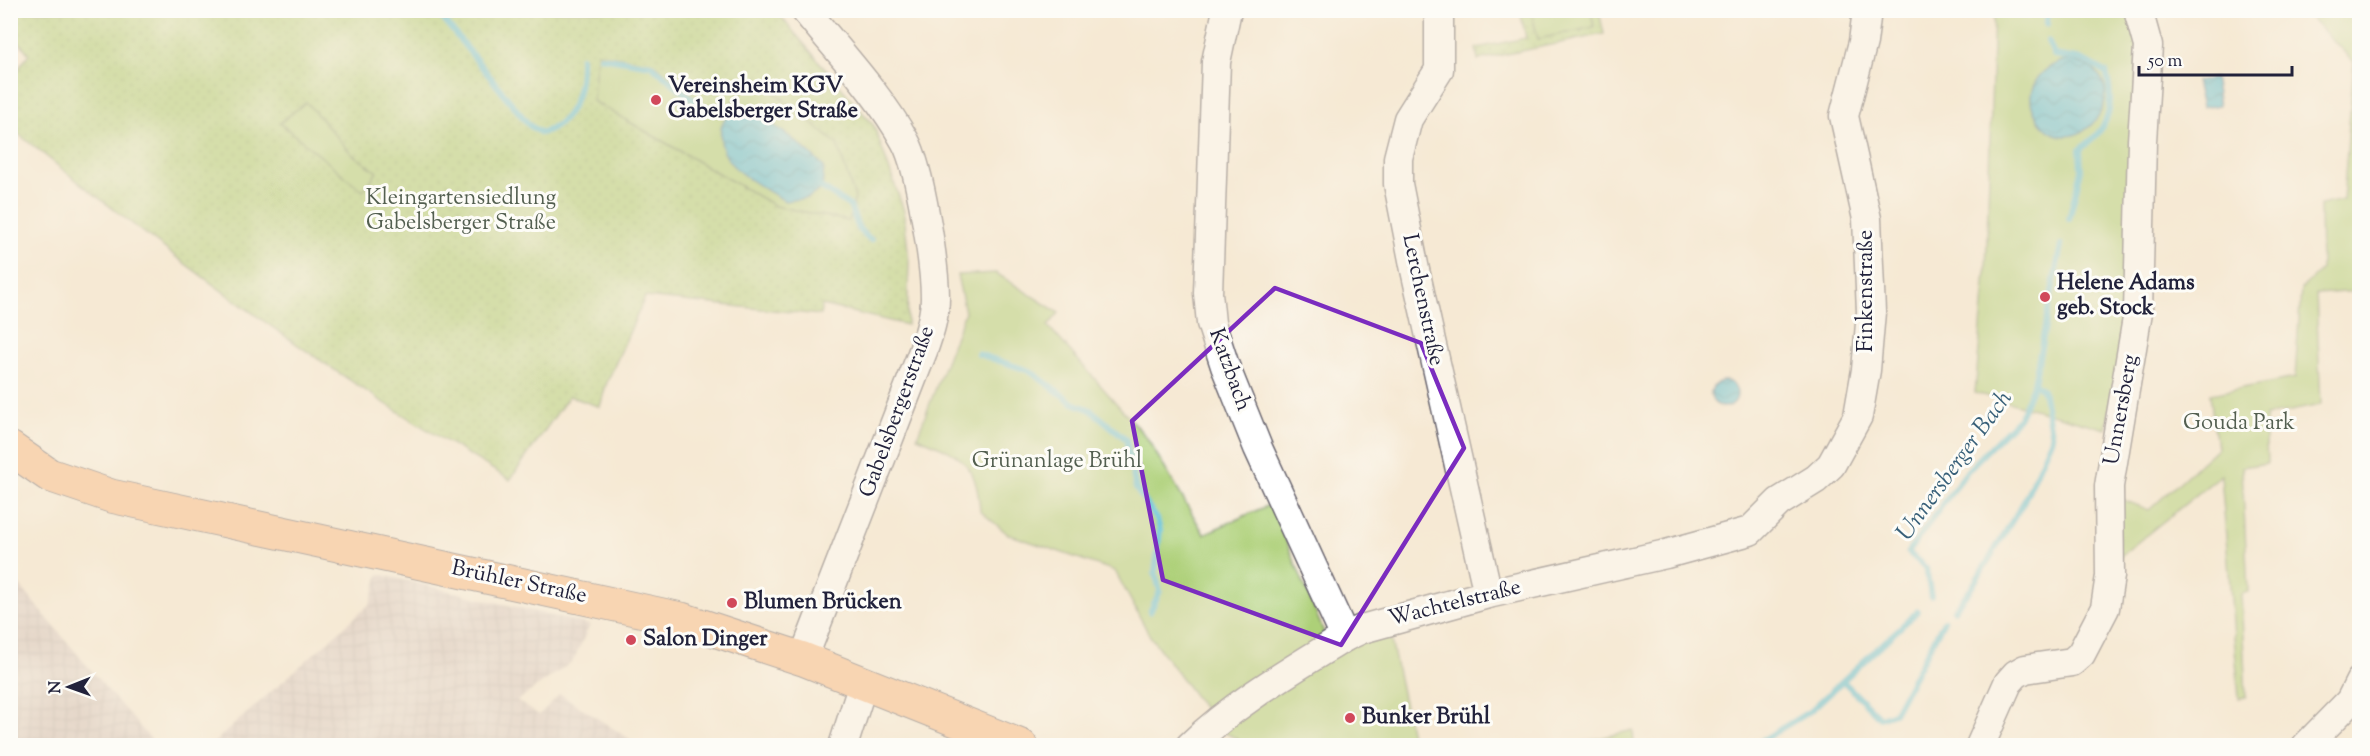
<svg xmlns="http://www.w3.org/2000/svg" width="2370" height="756" font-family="'Sorts Mill Goudy',serif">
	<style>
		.industrial { fill: url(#industrial-grid) }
		.grass { fill: url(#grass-dots); stroke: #68795a; stroke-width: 1.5 }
		.park { fill: #add078; stroke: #68795a; stroke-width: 1.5 }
		.water { fill: url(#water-waves); stroke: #3d7088; stroke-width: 1.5 }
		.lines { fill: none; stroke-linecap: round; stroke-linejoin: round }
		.stream { stroke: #58bed5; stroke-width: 6 }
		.minor-casing { stroke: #6c6871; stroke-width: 31 }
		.major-casing { stroke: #6c6871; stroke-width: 35 }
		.minor { stroke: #fff; stroke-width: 28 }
		.major { stroke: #fabc8b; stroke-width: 33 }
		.marked { fill: none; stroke: #7b2cbf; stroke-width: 4.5; stroke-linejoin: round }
		.poi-dot { fill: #d1495b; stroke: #fdfcf7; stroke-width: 2 }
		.labels { text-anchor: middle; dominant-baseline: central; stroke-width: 6; stroke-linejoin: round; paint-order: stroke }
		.poi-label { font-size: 22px; font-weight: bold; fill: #22223b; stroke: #fdfcf7; text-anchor: start }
		.park-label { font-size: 22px; fill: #535f50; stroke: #fdfcf7 }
		.street-label { font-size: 22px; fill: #22223b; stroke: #fdfcf7 }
		.water-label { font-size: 24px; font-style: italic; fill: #386079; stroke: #fdfcf7 }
	</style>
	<defs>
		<pattern id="industrial-grid" width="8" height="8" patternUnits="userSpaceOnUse" patternTransform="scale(1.5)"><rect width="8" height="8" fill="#d0c0bc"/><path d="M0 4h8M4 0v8" fill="none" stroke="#b2a5a2"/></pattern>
		<pattern id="grass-dots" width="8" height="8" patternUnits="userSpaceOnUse" patternTransform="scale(1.5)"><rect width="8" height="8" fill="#add078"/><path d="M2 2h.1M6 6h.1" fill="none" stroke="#95b269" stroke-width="1.8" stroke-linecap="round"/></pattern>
		<pattern id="water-waves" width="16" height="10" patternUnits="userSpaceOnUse" patternTransform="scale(1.5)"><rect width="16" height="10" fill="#58bed5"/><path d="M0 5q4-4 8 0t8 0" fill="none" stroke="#489aae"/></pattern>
	</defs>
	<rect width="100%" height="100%" fill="#fdfcf7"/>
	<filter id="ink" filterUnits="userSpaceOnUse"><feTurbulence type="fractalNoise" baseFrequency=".0167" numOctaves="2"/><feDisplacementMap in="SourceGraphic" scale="12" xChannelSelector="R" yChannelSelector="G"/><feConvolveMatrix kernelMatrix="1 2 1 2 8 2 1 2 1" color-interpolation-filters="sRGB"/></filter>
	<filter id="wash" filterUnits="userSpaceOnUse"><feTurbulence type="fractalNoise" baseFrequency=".008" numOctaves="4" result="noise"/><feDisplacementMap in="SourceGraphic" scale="24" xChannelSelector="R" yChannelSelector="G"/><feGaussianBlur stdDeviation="1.35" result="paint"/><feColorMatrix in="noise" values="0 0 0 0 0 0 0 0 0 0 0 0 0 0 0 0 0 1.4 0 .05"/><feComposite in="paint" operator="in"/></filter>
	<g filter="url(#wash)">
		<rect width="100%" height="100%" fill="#f6e9d4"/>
		<g class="industrial">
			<polygon points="379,574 590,625 573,661 517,701 539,715 560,694 639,745 211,745 370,604"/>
			<polygon points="11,575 111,694 156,745 11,745"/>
		</g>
		<g class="grass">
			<path d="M10,11H776L874,126L904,211L909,262L907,325L822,305L820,315L645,297L606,385L600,407L569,396L510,480C460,449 409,420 360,387C239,307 123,219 11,128V79L29,54L11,32Z"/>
			<polygon points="1520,11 1599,11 1604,34 1478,60 1476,48 1526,38"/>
		</g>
		<g class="park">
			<polygon points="1531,11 1591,11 1594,27 1538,39"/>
			<polygon points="1994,11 2129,11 2138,44 2130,310 2106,429 1975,393 1986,272"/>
			<polygon points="2304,11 2359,11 2359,291 2316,294 2321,405 2265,416 2267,463 2242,467 2248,592 2241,594 2246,697 2239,698 2221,475 2118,558 2119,498 2149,510 2217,448 2210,394 2295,378 2301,289 2321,270 2320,205 2343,200 2354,62"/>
			<polygon points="597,53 653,63 717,116 757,78 837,144 855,198 849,221 775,206 593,101"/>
			<polygon points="306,102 352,154 377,172 363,191 280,123"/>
			<path d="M996,273L1059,313L1048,326L1147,438L1204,534L1271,504L1325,635H1390L1413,745H1248L1220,730L1150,636L1115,571L1008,534L980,511C977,461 959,454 917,437L965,312L957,275Z"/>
			<polygon points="1633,730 1634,745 1571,745"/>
		</g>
		<g class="water">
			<path d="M2067,60C2150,72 2078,176 2038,119C2020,92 2040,66 2067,60Z"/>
			<polygon points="2214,78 2219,105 2202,108 2196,81"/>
			<path d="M745,110C775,123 801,144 824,167L822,188L808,198L785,201C757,183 716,168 721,129C723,116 733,112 745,110Z"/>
			<circle cx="1724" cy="394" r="13"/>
		</g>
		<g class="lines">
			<g class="stream">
				<path d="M436,10L529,125L541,133C574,124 582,88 581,58"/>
				<polyline points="2047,10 2047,24"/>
				<path d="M2048,41L2054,55L2083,60L2106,72C2115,105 2110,129 2080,149L2081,170L2069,219"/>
				<polyline points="601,57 651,65 708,112"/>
				<polyline points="816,184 850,206 859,229 871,240"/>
				<polyline points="978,354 1030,371 1073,403 1091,410 1126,439 1136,489 1157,519 1160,530 1155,572 1160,591 1150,612"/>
				<polyline points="1931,596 1926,568 1908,552 1968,470 2020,417 2034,383 2061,245"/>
				<polyline points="1954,610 1972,587 2023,503 2052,438 2043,390 2034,383"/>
				<polyline points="1843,681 1880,718 1894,713 1944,621"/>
				<polyline points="1753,746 1810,711 1918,611"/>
			</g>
		</g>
	</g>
	<g filter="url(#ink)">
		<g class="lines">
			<defs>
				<g id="minor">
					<polyline points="1227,10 1216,62 1208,293 1211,323 1225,366 1258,448 1345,637"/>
					<polyline points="1439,10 1439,70 1408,119 1398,158 1398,184 1415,270 1488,594"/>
					<path d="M803,659L923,351C929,334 935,316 935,298C935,266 920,167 905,141C879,94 839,52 805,10"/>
					<polyline points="843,746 863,684"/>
					<path d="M1190,746C1236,702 1292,670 1345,637L1362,629L1488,594L1666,554L1750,531L1779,502L1816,479L1831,465L1858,416L1866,370L1871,312L1867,219L1844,116L1863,42L1867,10"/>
					<polyline points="1980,746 2008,683 2016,674 2025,669 2072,662 2081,654 2105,608 2110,576 2109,486 2138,312 2142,141 2148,46 2138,10"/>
					<polyline points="2306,746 2350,701 2360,681"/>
				</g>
				<polyline id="major" points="10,448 49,475 111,496 681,619 803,659 1021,746"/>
			</defs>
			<use href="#minor" class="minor-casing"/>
			<use href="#major" class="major-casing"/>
			<use href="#minor" class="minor"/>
			<use href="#major" class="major"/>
		</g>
	</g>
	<path d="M0 0H2370V756H0ZM1275,288L1421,343L1464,448L1341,645L1163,580L1132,421Z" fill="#f6e9d4" fill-opacity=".55" fill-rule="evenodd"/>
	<path class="marked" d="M1275,288L1421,343L1464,448L1341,645L1163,580L1132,421Z"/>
	<g class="poi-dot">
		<circle cx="656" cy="100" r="6"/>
		<circle cx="2045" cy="297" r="6"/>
		<circle cx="732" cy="603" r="6"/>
		<circle cx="631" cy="640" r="6"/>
		<circle cx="1350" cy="718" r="6"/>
	</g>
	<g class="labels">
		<g class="poi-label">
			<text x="668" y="87">Vereinsheim KGV<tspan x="668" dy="25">Gabelsberger Straße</tspan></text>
			<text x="2057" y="284">Helene Adams<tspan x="2057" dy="25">geb. Stock</tspan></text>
			<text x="744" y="603">Blumen Brücken</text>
			<text x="643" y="640">Salon Dinger</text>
			<text x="1362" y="718">Bunker Brühl</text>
		</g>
		<g class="park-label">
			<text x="461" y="199">Kleingartensiedlung<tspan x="461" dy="25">Gabelsberger Straße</tspan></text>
			<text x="2239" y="424">Gouda Park</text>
			<text x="1057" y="462">Grünanlage Brühl</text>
		</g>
		<g class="street-label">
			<text transform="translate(1867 291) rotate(-90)">Finkenstraße</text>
			<text transform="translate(1422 300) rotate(78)">Lerchenstraße</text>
			<text transform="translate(1229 370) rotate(70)">Katzbach</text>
			<text transform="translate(2122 410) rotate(-80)">Unnersberg</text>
			<text transform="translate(898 412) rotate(-70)">Gabelsbergerstraße</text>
			<text transform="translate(519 583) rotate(12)">Brühler Straße</text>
			<text transform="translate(1455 604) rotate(-14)">Wachtelstraße</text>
		</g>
		<g class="water-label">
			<text transform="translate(1955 466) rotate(-54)">Unnersberger Bach</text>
		</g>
	</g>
	<rect width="2370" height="756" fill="none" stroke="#fdfcf7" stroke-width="36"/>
	<g transform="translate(69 687) rotate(269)" stroke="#fdfcf7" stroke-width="4.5" paint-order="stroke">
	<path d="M0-4.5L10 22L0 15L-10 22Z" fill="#22223b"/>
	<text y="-9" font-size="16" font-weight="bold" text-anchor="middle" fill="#22223b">N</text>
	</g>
	<path d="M2139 66v9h153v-9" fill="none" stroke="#22223b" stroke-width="3"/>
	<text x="2148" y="66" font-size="18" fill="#22223b" stroke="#fdfcf7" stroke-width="4.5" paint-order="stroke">50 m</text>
</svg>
